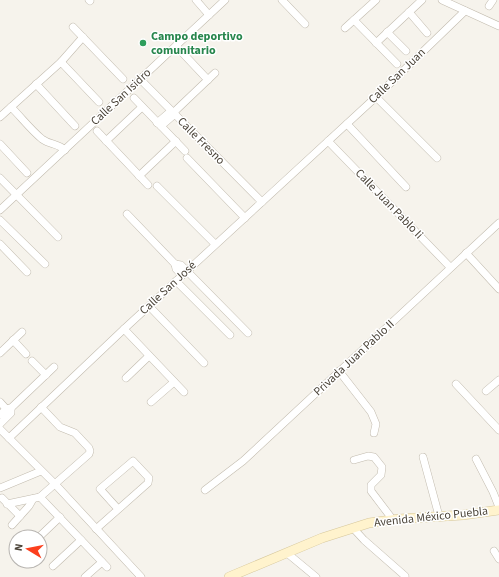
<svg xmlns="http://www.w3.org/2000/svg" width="499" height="577" font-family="'Source Sans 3',sans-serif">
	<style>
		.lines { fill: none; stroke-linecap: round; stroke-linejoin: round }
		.street-casing { stroke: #c2bbae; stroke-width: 8 }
		.secondary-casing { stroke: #d6c79b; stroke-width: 10 }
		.street { stroke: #fff; stroke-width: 7 }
		.secondary { stroke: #fff3cd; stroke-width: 9 }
		.leisure-dot { fill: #2e9e5b; stroke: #fff; stroke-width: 1.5 }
		.labels { text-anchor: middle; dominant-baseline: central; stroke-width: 3; stroke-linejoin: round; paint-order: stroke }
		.leisure-label { font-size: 12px; font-weight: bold; fill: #27864d; stroke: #fff; text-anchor: start }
		.street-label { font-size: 12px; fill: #4b4439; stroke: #fff }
	</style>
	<rect width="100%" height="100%" fill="#f6f3ec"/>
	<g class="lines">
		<defs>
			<g id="street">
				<polyline points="89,0 90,1"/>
				<polyline points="196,0 209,15"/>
				<polyline points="282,0 305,24"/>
				<polyline points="442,0 499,26"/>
				<polyline points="489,6 493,0"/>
				<polyline points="409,12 427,33"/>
				<polyline points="354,20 397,64"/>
				<polyline points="73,27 123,79"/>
				<polyline points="345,28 376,0"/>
				<polyline points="387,32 406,51"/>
				<polyline points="376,43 422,0"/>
				<polyline points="176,46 208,80"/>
				<polyline points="61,62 99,102"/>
				<polyline points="140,79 262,202"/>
				<polyline points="36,84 75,126"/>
				<polyline points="376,97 437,158"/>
				<polyline points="134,98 185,151"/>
				<path d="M11,107C21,117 31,130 42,139C50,145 57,143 65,150"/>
				<polyline points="173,113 215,73"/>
				<polyline points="0,117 61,62 83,37"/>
				<polyline points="157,123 171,111"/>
				<polyline points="347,124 406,187"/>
				<polyline points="161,126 175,114"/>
				<polyline points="97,131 148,185"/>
				<polyline points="106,141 142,107"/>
				<polyline points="328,141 450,267"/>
				<polyline points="0,144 27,173"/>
				<polyline points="187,158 245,218"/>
				<polyline points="139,176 176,141"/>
				<polyline points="0,178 58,237"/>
				<polyline points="157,186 215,244"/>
				<polyline points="0,210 225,0"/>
				<polyline points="127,214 175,264 176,269 182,275"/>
				<polyline points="0,220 45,264"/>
				<polyline points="0,244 27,272"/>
				<polyline points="466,253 499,289"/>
				<polyline points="175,264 181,265 248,333"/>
				<polyline points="176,281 230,335"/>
				<polyline points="149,306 204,363"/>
				<polyline points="124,329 184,392"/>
				<polyline points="13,340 26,354"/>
				<polyline points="0,353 22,332"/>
				<polyline points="32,361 46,375"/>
				<polyline points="339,371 371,412 376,424 374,433"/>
				<polyline points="126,378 149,356"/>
				<polyline points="456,384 499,430"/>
				<polyline points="486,391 499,380"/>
				<polyline points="0,402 9,412"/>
				<polyline points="151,402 174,382"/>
				<polyline points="0,415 6,409 11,408 54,367"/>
				<polyline points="0,424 11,413 11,408"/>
				<polyline points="0,429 55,484 141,577"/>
				<polyline points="9,438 124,329 376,97 465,11"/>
				<polyline points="423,457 439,516"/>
				<polyline points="476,459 493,492 499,507"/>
				<polyline points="354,460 368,456 374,457 382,467 381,475 371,485 371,491 393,520"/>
				<polyline points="0,488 41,471"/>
				<polyline points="205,490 243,461 499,223"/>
				<polyline points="40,497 107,567"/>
				<polyline points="2,498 20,516"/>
				<polyline points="7,504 40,497 89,454 90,451 89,448 75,433 60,427 41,407"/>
				<polyline points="12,525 29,506 33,499"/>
				<polyline points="353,528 364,540 405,576"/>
				<polyline points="96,529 148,483 149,478 133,461 100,489 118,509"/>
				<polyline points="39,537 60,517"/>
				<polyline points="494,551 499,559"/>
				<polyline points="287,553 316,577"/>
				<polyline points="53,566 81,540"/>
				<polyline points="85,577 102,562"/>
			</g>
			<polyline id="secondary" points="229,577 322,538 369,523 399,519 463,515 499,510"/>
		</defs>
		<use href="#street" class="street-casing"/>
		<use href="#secondary" class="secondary-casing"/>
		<use href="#street" class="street"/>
		<use href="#secondary" class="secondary"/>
	</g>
	<circle class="leisure-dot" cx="143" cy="43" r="4"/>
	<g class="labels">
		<g class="leisure-label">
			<text x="151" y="36">Campo deportivo<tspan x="151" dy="14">comunitario</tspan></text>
		</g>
		<g class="street-label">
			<text transform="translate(397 76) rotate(-44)">Calle San Juan</text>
			<text transform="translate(121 97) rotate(-43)">Calle San Isidro</text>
			<text transform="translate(201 141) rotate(45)">Calle Fresno</text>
			<text transform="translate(389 204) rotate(46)">Calle Juan Pablo Ii</text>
			<text transform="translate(168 288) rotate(-43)">Calle San José</text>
			<text transform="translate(354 358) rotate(-43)">Privada Juan Pablo II</text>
			<text transform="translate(431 517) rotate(-6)">Avenida México Puebla</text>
		</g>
	</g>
	<g transform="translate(28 549) rotate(280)"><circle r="19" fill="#ffffff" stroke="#b7b4b0"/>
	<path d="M0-3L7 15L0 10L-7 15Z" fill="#fc3f1d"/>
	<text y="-6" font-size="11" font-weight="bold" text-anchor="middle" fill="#4b4439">N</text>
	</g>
</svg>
